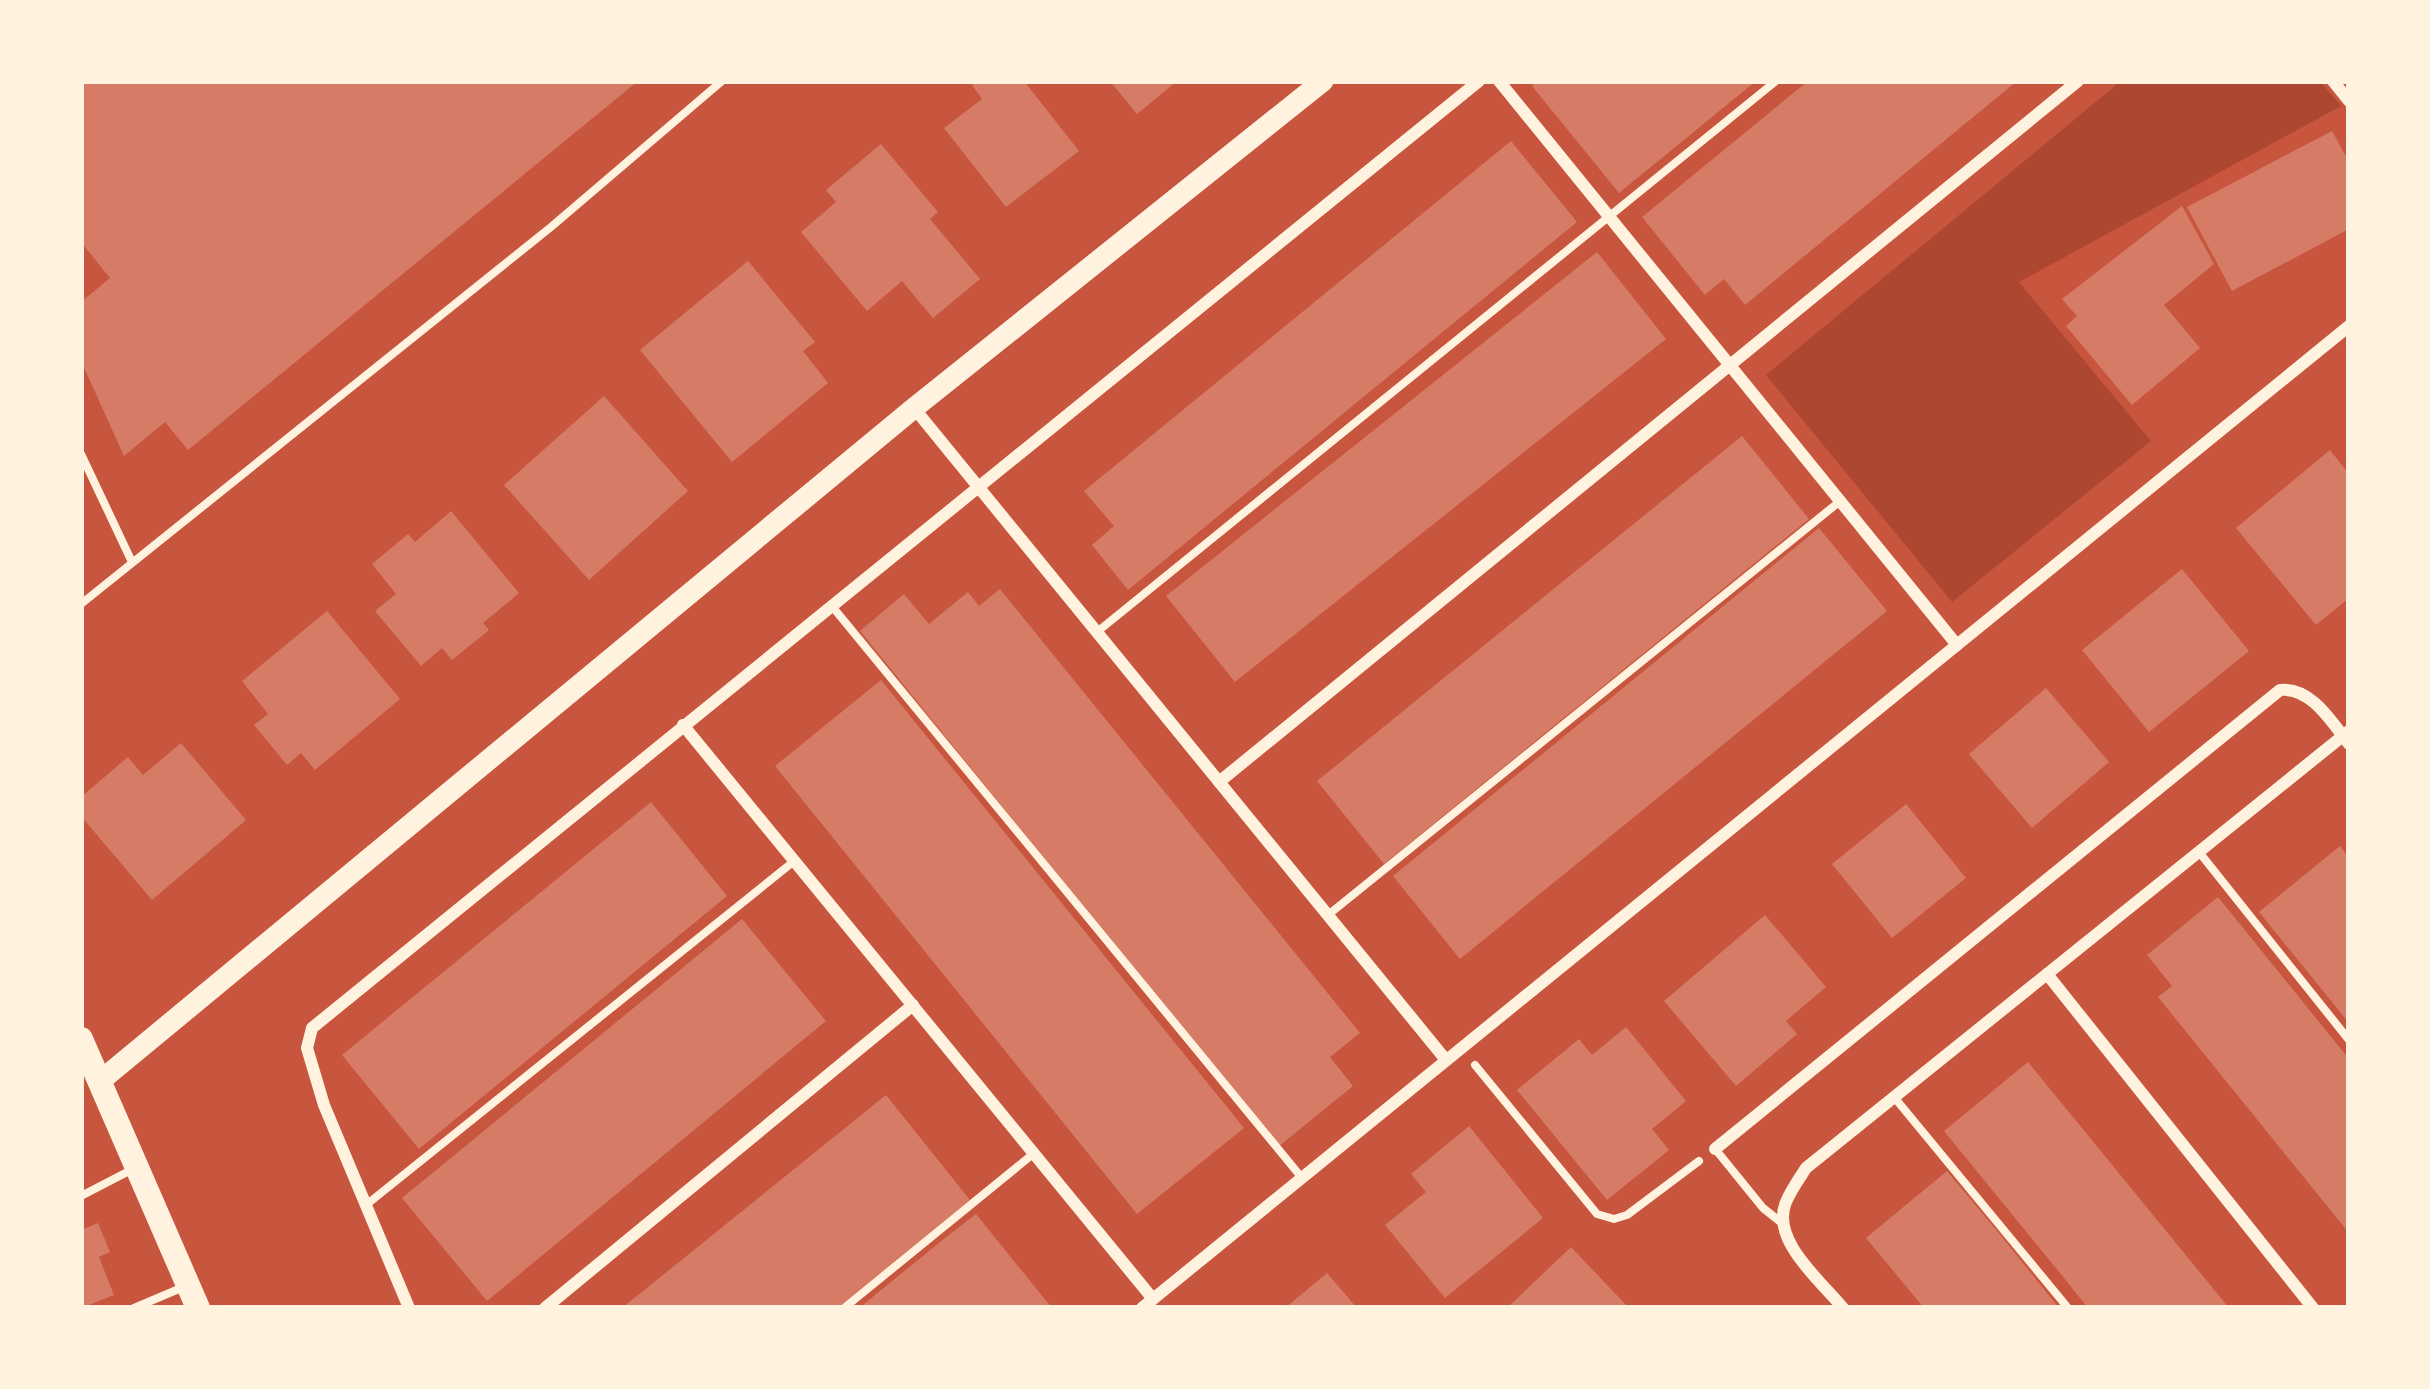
<svg xmlns="http://www.w3.org/2000/svg" width="2430" height="1389" font-family="Arial,sans-serif">
	<style>
		.green { fill: #ae4732 }
		.building { fill: #d67c66 }
		.lines { fill: none; stroke-linecap: round; stroke-linejoin: round }
		.path { stroke: #fff3e0; stroke-width: 8 }
		.service { stroke: #fff3e0; stroke-width: 8 }
		.minor { stroke: #fff3e0; stroke-width: 12 }
		.tertiary { stroke: #fff3e0; stroke-width: 21 }
		.secondary { stroke: #fff3e0; stroke-width: 24 }
	</style>
	<rect width="100%" height="100%" fill="#c8553d"/>
	<polygon class="green" points="2121,81 2320,81 2341,106 2019,282 2151,441 1952,602 1766,375"/>
	<g class="building">
		<polygon points="81,81 638,81 188,450 165,422 124,456 81,361 81,302 110,278 81,242"/>
		<polygon points="977,81 1024,81 1079,151 1006,207 944,128 982,99 972,85"/>
		<polygon points="1110,81 1177,81 1137,114"/>
		<polygon points="1537,81 1756,81 1619,193 1532,86"/>
		<polygon points="1808,81 2017,81 1745,305 1724,279 1705,295 1642,217"/>
		<polygon points="2332,131 2349,162 2349,229 2232,291 2187,207"/>
		<polygon points="1511,141 1577,222 1128,590 1092,545 1114,526 1084,491"/>
		<polygon points="881,144 938,212 930,219 980,279 933,318 902,281 867,311 801,232 836,202 826,190"/>
		<polygon points="2182,206 2214,264 2164,305 2200,348 2132,405 2066,326 2077,316 2062,299"/>
		<polygon points="1597,252 1666,339 1235,682 1166,596"/>
		<polygon points="748,261 815,342 803,351 828,383 732,462 640,350"/>
		<polygon points="604,396 688,491 589,580 504,485"/>
		<polygon points="1742,436 1809,519 1384,864 1317,781"/>
		<polygon points="2330,450 2349,474 2349,598 2316,625 2236,528"/>
		<polygon points="451,511 519,593 483,623 489,630 452,660 442,648 421,666 375,611 396,594 372,564 408,534 415,542"/>
		<polygon points="1819,528 1887,611 1460,959 1393,876"/>
		<polygon points="2182,569 2249,651 2149,732 2082,650"/>
		<polygon points="1000,589 1360,1033 1330,1057 1353,1086 1278,1147 860,631 904,594 929,624 968,592 979,606"/>
		<polygon points="327,611 400,699 315,770 301,753 287,765 254,725 268,714 242,681"/>
		<polygon points="881,680 1244,1128 1137,1214 775,766"/>
		<polygon points="2046,688 2109,762 2032,828 1969,754"/>
		<polygon points="181,743 246,820 152,900 81,816 81,797 128,757 143,775"/>
		<polygon points="651,802 727,896 419,1149 342,1055"/>
		<polygon points="1906,804 1966,878 1892,938 1832,864"/>
		<polygon points="2340,846 2349,858 2349,1023 2259,912"/>
		<polygon points="2218,897 2349,1059 2349,1233 2158,997 2172,986 2147,955"/>
		<polygon points="1765,915 1826,987 1786,1021 1797,1034 1736,1086 1664,1001"/>
		<polygon points="742,919 826,1021 487,1301 402,1198"/>
		<polygon points="1626,1027 1686,1101 1652,1129 1669,1150 1607,1200 1517,1090 1579,1039 1592,1055"/>
		<polygon points="2028,1062 2073,1117 2229,1308 2088,1308 2064,1278 1944,1131"/>
		<polygon points="886,1095 970,1200 847,1300 837,1308 622,1308"/>
		<polygon points="1469,1126 1543,1218 1445,1298 1385,1225 1426,1192 1411,1174"/>
		<polygon points="1947,1171 1998,1232 2059,1308 1924,1308 1866,1238"/>
		<polygon points="976,1214 1052,1308 859,1308 945,1238"/>
		<polygon points="98,1223 110,1252 99,1257 114,1295 81,1308 81,1230"/>
		<polygon points="1571,1247 1629,1308 1507,1308"/>
		<polygon points="1327,1273 1357,1308 1285,1308"/>
	</g>
	<g class="lines">
		<polyline class="path" points="1475,1065 1597,1214 1614,1219 1627,1215 1699,1161"/>
		<g class="service">
			<polyline points="81,454 132,562"/>
			<polyline points="81,604 551,227 722,81"/>
			<polyline points="831,605 1302,1178"/>
			<polyline points="1097,632 1776,81"/>
			<polyline points="2199,852 2349,1040"/>
			<polyline points="1328,915 1839,502"/>
			<polyline points="1894,1097 2068,1308"/>
			<polyline points="1716,1150 1763,1208 1782,1223"/>
			<polyline points="81,1196 135,1168"/>
			<polyline points="366,1205 793,862"/>
			<polyline points="134,1308 186,1286"/>
			<polyline points="844,1308 1033,1154"/>
		</g>
		<g class="minor">
			<polyline points="1499,81 1957,645"/>
			<polyline points="2333,81 2349,101"/>
			<polyline points="914,408 1446,1060"/>
			<polyline points="683,725 1153,1299"/>
			<polyline points="1219,782 2078,81"/>
			<polyline points="2047,974 2313,1308"/>
			<path d="M1715,1149L2280,690C2311,687 2331,721 2349,744"/>
			<polyline points="409,1308 324,1105 307,1048 312,1028 1479,81"/>
			<polyline points="545,1308 913,1005"/>
			<polyline points="1142,1308 2349,326"/>
			<path d="M1843,1308C1821,1281 1770,1240 1786,1202C1791,1190 1799,1179 1806,1168L2349,731"/>
		</g>
		<polyline class="tertiary" points="99,1082 914,408 1323,81"/>
		<polyline class="secondary" points="81,1039 198,1308"/>
	</g>
	<rect width="2430" height="1389" fill="none" stroke="#fff3e0" stroke-width="168"/>
</svg>
